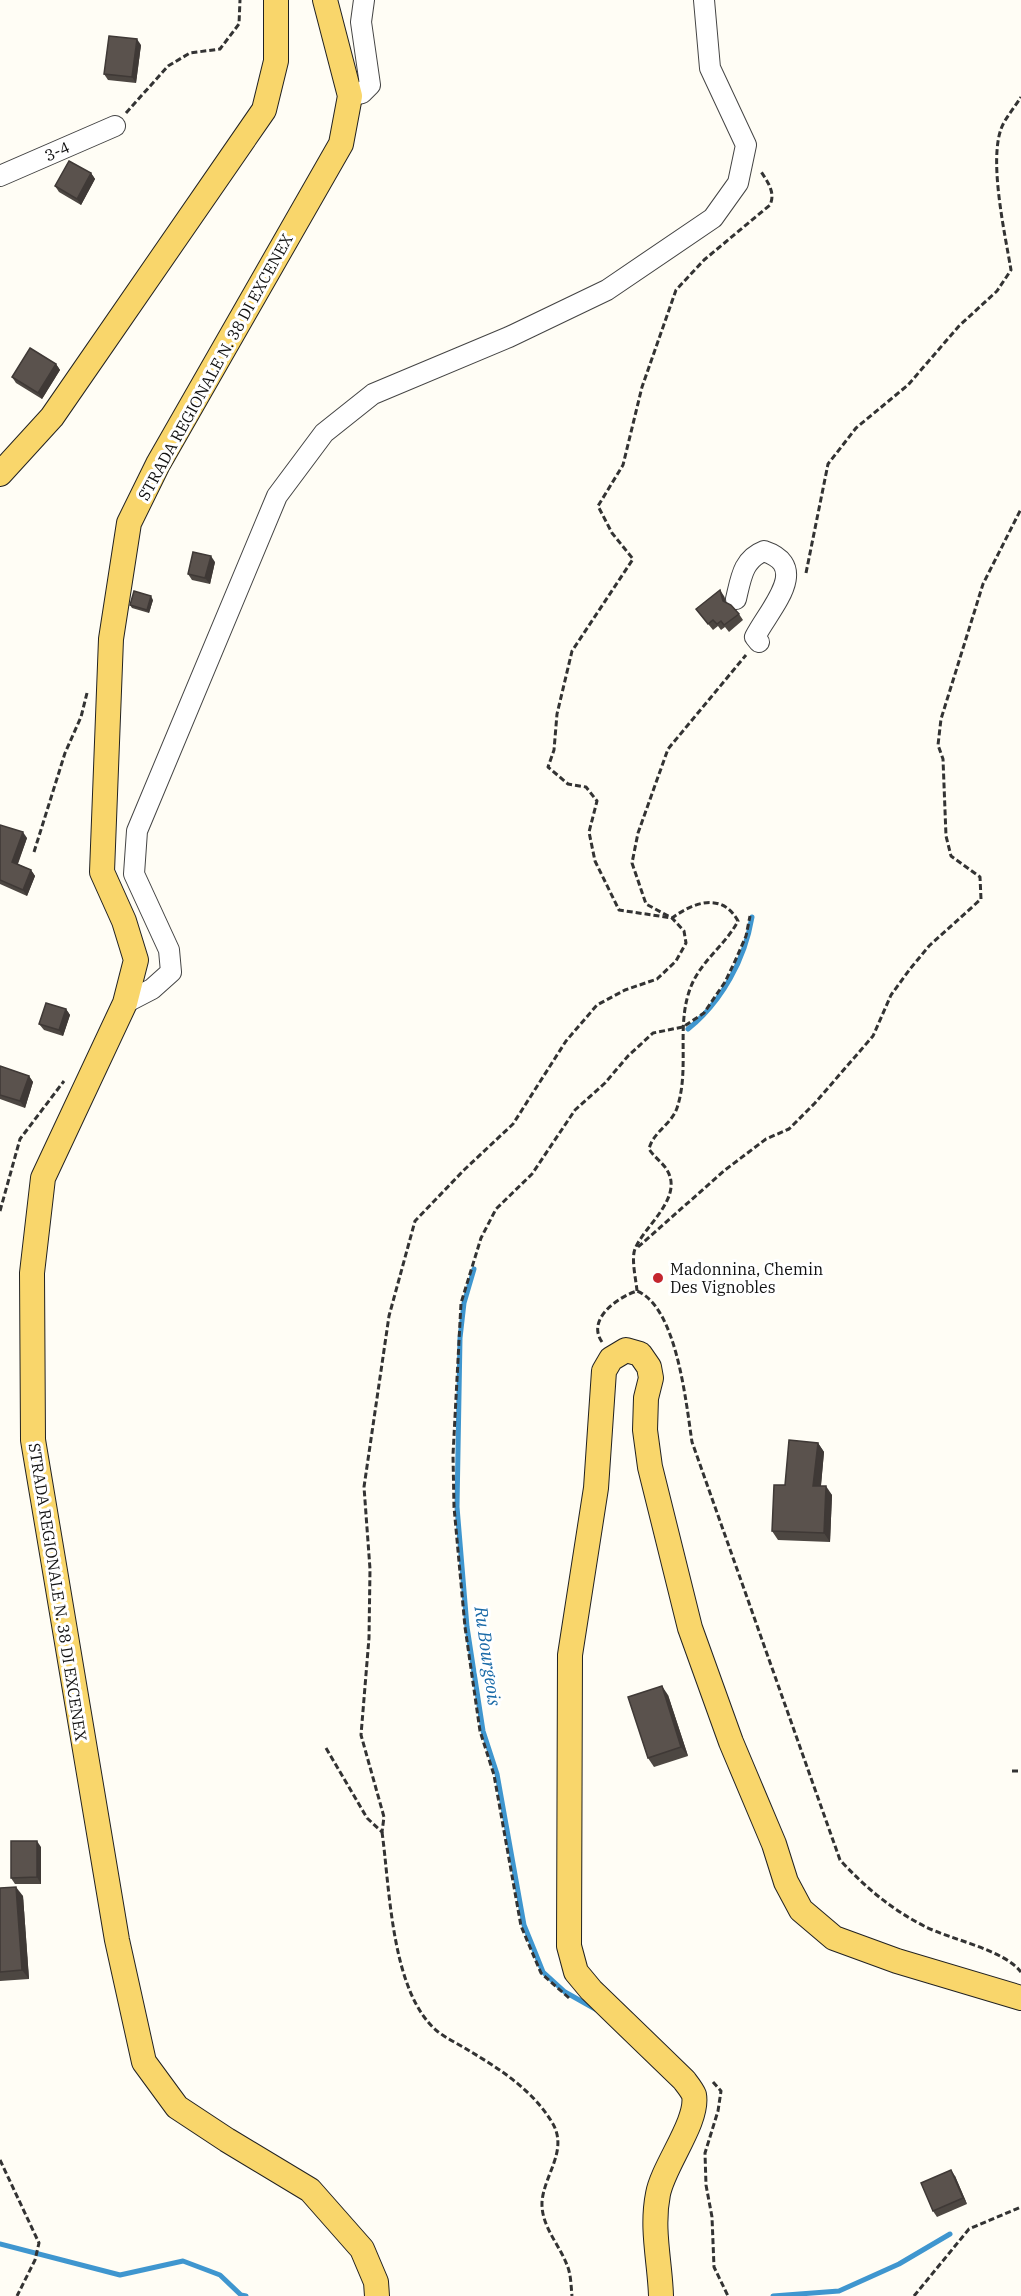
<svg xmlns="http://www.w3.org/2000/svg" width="1021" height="2296" font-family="'IBM Plex Serif',serif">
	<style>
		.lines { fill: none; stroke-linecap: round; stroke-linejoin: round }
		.stream { stroke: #3f96cf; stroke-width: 5 }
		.minor-casing { stroke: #444; stroke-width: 22 }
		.major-casing { stroke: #222; stroke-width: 26 }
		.path { stroke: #333; stroke-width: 3; stroke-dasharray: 6 3; stroke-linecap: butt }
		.minor { stroke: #fff; stroke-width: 20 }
		.major { stroke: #f9d66b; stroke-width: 24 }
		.wall { fill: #4d4742 }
		.shaded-wall { fill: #3f3936 }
		.building { fill: #5a524d; stroke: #3f3936; stroke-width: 1.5 }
		.poi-dot { fill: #c4262e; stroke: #fff; stroke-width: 2 }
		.labels { text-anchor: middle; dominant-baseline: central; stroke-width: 6; stroke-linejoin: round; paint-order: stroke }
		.street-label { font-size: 16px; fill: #111; stroke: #fff }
		.poi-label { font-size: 16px; fill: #111; stroke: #fff; text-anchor: start }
		.water-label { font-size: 18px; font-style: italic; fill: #1768a6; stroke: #fff }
	</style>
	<rect width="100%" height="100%" fill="#fffdf5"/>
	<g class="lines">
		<g class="stream">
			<path d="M688,1029C722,1002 745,959 752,917"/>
			<polyline points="474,1269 464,1303 460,1338 457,1507 467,1627 483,1731 497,1774 524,1925 535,1952 543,1972 565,1992 597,2010"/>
			<polyline points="0,2244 120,2275 183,2261 220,2275 241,2295 246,2296"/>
			<polyline points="773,2296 839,2291 899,2264 950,2234"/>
		</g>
		<defs>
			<g id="minor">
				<polyline points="350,96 362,93 370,85 361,22 364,0"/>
				<polyline points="0,176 115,126"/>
				<path d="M736,599C741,578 743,559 764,551C812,567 769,609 755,637L759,642"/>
				<polyline points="125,1003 152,989 171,972 169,950 134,874 137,831 277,496 324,433 373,394 509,337 607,290 713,218 738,183 746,145 710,68 704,0"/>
			</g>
			<g id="major">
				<polyline points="325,0 350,96 341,144 158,464 129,523 111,639 102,872 124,921 136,960 125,1003 43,1178 32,1273 33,1440 117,1940 144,2062 177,2107 227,2140 310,2190 362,2249 376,2282 377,2296"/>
				<polyline points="0,474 52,417 264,110 276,61 276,0"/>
				<path d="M661,2296C660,2262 651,2229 658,2194C663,2166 699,2121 694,2095C692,2090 687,2084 684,2080L591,1990L576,1972L569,1946L570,1655L596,1488L604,1371L611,1359L626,1350L640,1354L649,1367L651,1378L646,1398L645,1430L650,1467L690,1628L731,1742L774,1844L786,1882L801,1910L834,1938L897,1961L1021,1998"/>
			</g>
		</defs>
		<use href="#minor" class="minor-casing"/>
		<use href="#major" class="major-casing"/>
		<g class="path">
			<polyline points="126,113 168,66 190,53 220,49 239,24 240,0"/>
			<path d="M806,573L828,464L856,428L908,385L959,326L997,291L1011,270C1005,234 989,163 1001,129C1005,118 1015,107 1021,97"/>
			<polyline points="34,852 65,753 81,717 87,693"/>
			<polyline points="0,1211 20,1139 64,1081"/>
			<polyline points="638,1247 725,1170 766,1139 789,1129 815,1103 873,1036 891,995 910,969 929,946 981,899 980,877 951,856 946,836 943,759 938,745 941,719 983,584 1021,509"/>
			<path d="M637,1291C636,1279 631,1259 635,1249C644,1226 684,1198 667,1170C663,1163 654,1157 649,1149C653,1132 671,1125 677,1108C690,1069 676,1027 690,989C700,961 725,946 738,921C722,892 694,902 672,918L619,910L595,861L589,832L597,801L586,787L568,784L548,767L554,750L557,714L572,651L633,559L612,533L598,506L623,465L642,387L676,290L704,260L770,205C776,192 767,181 760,170"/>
			<path d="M602,1342C586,1319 618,1297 637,1291C677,1307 686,1403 692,1442L840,1860C866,1888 891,1909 924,1926C951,1940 1003,1949 1021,1972"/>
			<polyline points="326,1748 367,1818 382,1832 384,1817 361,1735 369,1638 370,1569 364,1487 389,1316 415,1221 464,1170 513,1124 566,1041 597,1005 625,990 657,979 676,961 686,943 684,931 672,918 646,904 632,863 638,833 668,749 746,655"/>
			<polyline points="1012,1771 1021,1771"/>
			<path d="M382,1832C390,1889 391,1992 437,2031C446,2038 458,2044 468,2050C500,2069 534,2091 553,2124C568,2151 544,2175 542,2202C541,2226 559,2244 567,2265C571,2274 571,2286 572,2296"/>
			<polyline points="569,1998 541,1973 521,1926 494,1775 480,1731 465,1627 454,1507 453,1455 461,1303 481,1238 496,1209 532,1174 575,1110 605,1083 628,1056 653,1033 683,1027 704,1013 725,982 736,959 746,936 750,916"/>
			<polyline points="713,2082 721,2091 718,2111 705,2153 706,2185 712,2217 714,2267 728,2296"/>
			<polyline points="0,2160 39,2243 35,2260 17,2296"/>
			<polyline points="914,2296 969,2229 1021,2207"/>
		</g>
		<use href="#minor" class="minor"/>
		<use href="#major" class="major"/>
	</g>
	<g class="wall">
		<polygon points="141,45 136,83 108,80 104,74"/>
		<polygon points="91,173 95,179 81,205 59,192 55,186"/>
		<polygon points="56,364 60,370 42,399 16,383 12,377"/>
		<polygon points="215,562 210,584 192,580 188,574"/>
		<polygon points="724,596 726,602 739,614 743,620 729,632 725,627 721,630 718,626 713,630 696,609"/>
		<polygon points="153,600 149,613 132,608 130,605"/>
		<polygon points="0,825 27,838 18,864 31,870 35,876 27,896 0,884"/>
		<polygon points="66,1009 70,1015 63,1036 44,1030 39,1024"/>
		<polygon points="0,1066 29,1076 33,1082 25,1108 0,1099"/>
		<polygon points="818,1443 824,1452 821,1486 832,1495 830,1542 778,1540 772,1531 785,1485"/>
		<polygon points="668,1695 688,1756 654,1767 648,1758"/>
		<polygon points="41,1847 41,1884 15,1884 11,1878"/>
		<polygon points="0,1888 23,1896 29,1979 0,1981"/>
		<polygon points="955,2176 967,2204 937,2217 933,2211"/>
	</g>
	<g class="shaded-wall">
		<polygon points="137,39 141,45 136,83 132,77"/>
		<polygon points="91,173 95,179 81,205 77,199"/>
		<polygon points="56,364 60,370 42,399 38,393"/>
		<polygon points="211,556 215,562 210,584 205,578"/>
		<polygon points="720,590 724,596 727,607 723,601"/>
		<polygon points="151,596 153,600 149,613 147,610"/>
		<polygon points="23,832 27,838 16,868 12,862"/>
		<polygon points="31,870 35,876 27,896 23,890"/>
		<polygon points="66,1009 70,1015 63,1036 59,1030"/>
		<polygon points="29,1076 33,1082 25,1108 20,1101"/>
		<polygon points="818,1443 824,1452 820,1495 813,1486"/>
		<polygon points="826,1486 832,1495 830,1542 824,1533"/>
		<polygon points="662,1686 668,1695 688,1756 681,1747"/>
		<polygon points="37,1841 41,1847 41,1884 37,1877"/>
		<polygon points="16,1887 23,1896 29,1979 22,1970"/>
		<polygon points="951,2170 955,2176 967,2204 963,2198"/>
	</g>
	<g class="building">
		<polygon points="109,36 137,39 132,77 104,74"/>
		<polygon points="69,161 91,173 77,199 55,186"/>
		<polygon points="30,348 56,364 38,393 12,377"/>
		<polygon points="193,552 211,556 205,578 188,574"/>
		<polygon points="720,590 723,601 731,605 739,614 724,625 721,621 717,624 713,620 708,624 696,609"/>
		<polygon points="134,591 151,596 147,610 130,605"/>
		<polygon points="0,825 23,832 12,862 31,870 23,890 0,880"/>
		<polygon points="46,1003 66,1009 59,1030 39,1024"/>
		<polygon points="0,1066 29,1076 20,1101 0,1095"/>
		<polygon points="789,1440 818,1443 813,1486 826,1486 824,1533 772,1531 774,1485 785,1485"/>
		<polygon points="662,1686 681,1747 648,1758 628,1697"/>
		<polygon points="11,1841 37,1841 37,1877 11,1878"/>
		<polygon points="16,1887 22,1970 0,1972 0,1888"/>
		<polygon points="951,2170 963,2198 933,2211 921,2183"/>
	</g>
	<circle class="poi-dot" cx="658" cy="1278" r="6"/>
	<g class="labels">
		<g class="street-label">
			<text transform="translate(57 151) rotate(-24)">3-4</text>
			<text transform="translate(215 367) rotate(-61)">STRADA REGIONALE N. 38 DI EXCENEX</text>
			<text transform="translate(58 1592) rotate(81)">STRADA REGIONALE N. 38 DI EXCENEX</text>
		</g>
		<g class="poi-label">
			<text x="670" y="1269">Madonnina, Chemin<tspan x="670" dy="18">Des Vignobles</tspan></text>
		</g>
		<g class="water-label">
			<text transform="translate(488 1656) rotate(82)">Ru Bourgeois</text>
		</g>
	</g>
</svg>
